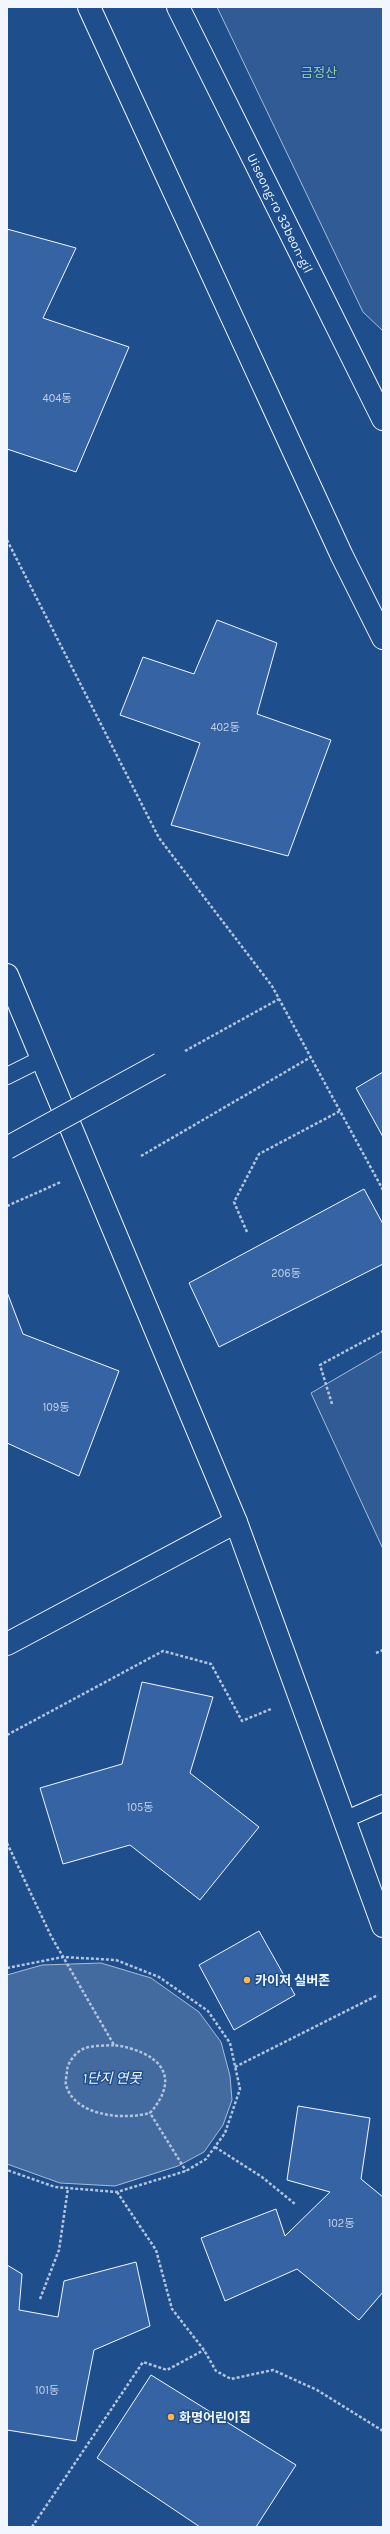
<svg xmlns="http://www.w3.org/2000/svg" width="390" height="2534" font-family="Karla,'Noto Sans KR',sans-serif">
	<style>
		.built { fill: #305b95; stroke: #a8bbd7 }
		.water { fill: #446ba0; stroke: #a8bbd7 }
		.building { fill: #3563a3; stroke: #f2f6ff }
		.lines { fill: none; stroke-linecap: round; stroke-linejoin: round }
		.service-casing { stroke: #f2f6ff; stroke-width: 18 }
		.minor-casing { stroke: #f2f6ff; stroke-width: 24 }
		.path { stroke: #b3c4dc; stroke-width: 2.5; stroke-dasharray: 3 2; stroke-linecap: butt }
		.service { stroke: #1f4e8c; stroke-width: 16 }
		.minor { stroke: #1f4e8c; stroke-width: 22 }
		.pedestrian-bridge-casing { stroke: #f2f6ff; stroke-width: 24; stroke-linecap: butt }
		.pedestrian-bridge { stroke: #1f4e8c; stroke-width: 22 }
		.poi-dot { fill: #ffb74d; stroke: #1f4e8c; stroke-width: 1.5 }
		.labels { text-anchor: middle; dominant-baseline: central; stroke-width: 3; stroke-linejoin: round; paint-order: stroke }
		.number-label { font-size: 11px; fill: #c3d1e8 }
		.park-label { font-size: 13px; fill: #97c8a6; stroke: #1f4e8c }
		.street-label { font-size: 13px; fill: #f2f6ff; stroke: #1f4e8c }
		.poi-label { font-size: 13px; font-weight: bold; fill: #f2f6ff; stroke: #1f4e8c; text-anchor: start }
		.water-label { font-size: 14px; font-style: italic; fill: #f2f6ff; stroke: #1f4e8c }
	</style>
	<rect width="100%" height="100%" fill="#1f4e8c"/>
	<g class="built">
		<polygon points="217,7 383,7 383,331 363,312"/>
		<polygon points="383,1351 383,1549 311,1393"/>
	</g>
	<polygon class="water" points="101,1963 151,1978 199,2012 221,2042 230,2076 232,2100 223,2125 204,2152 178,2166 115,2186 60,2183 7,2164 7,1975 42,1965"/>
	<g class="building">
		<polygon points="7,229 76,248 43,318 129,347 76,472 7,449"/>
		<polygon points="217,620 277,643 257,714 331,740 288,856 171,825 200,743 120,715 143,657 194,674"/>
		<polygon points="383,1072 383,1137 356,1088"/>
		<polygon points="364,1189 383,1224 383,1264 219,1347 189,1283"/>
		<polygon points="7,1292 23,1334 119,1371 79,1476 7,1443"/>
		<polygon points="142,1682 213,1697 190,1773 259,1827 200,1900 130,1845 63,1864 40,1788 122,1764"/>
		<polygon points="259,1931 295,1995 234,2030 199,1965"/>
		<polygon points="298,2106 370,2118 361,2179 383,2197 383,2292 359,2320 297,2269 225,2301 201,2238 276,2209 285,2236 330,2192 287,2180"/>
		<polygon points="136,2262 150,2326 94,2350 76,2441 7,2430 7,2265 22,2274 19,2310 58,2317 64,2281"/>
		<polygon points="151,2375 296,2465 256,2527 200,2527 97,2458"/>
	</g>
	<g class="lines">
		<defs>
			<g id="service">
				<polyline points="7,1076 43,1058"/>
				<polyline points="344,1820 383,1803"/>
			</g>
			<g id="minor">
				<polyline points="89,7 342,556 383,638"/>
				<path id="s1" d="M178,7L383,419"/>
				<polyline points="7,975 236,1522 383,1926"/>
				<polyline points="7,1644 236,1522"/>
			</g>
		</defs>
		<use href="#service" class="service-casing"/>
		<use href="#minor" class="minor-casing"/>
		<g class="path">
			<polyline points="7,540 159,838 272,986 383,1190"/>
			<polyline points="185,1051 279,999"/>
			<polyline points="141,1156 311,1057"/>
			<polyline points="7,1206 61,1182"/>
			<polyline points="247,1232 234,1202 259,1154 340,1111"/>
			<polyline points="332,1404 320,1365 383,1331"/>
			<polyline points="376,1653 383,1650"/>
			<polyline points="7,1735 163,1651 211,1664 242,1721 271,1709"/>
			<path d="M7,1843L51,1936L114,2045C156,2051 184,2074 150,2113L186,2171"/>
			<polyline points="7,1968 63,1957 116,1960 159,1977 208,2011 230,2043 240,2089 225,2133 206,2159 186,2171 117,2192 55,2187 7,2170"/>
			<path d="M114,2045C105,2046 92,2045 83,2049C76,2052 68,2062 67,2070C67,2075 65,2081 66,2085C75,2117 125,2120 150,2113"/>
			<polyline points="235,2067 378,1995"/>
			<polyline points="215,2147 262,2177 295,2204"/>
			<polyline points="117,2192 156,2250 172,2309 204,2350 216,2371 231,2379 273,2370 317,2390 383,2431"/>
			<polyline points="40,2299 59,2250 68,2188"/>
			<polyline points="32,2527 143,2362 167,2370 204,2350"/>
		</g>
		<use href="#service" class="service"/>
		<use href="#minor" class="minor"/>
		<defs>
			<polyline id="pedestrian-bridge" points="7,1148 160,1064"/>
		</defs>
		<use href="#pedestrian-bridge" class="pedestrian-bridge-casing"/>
		<use href="#pedestrian-bridge" class="pedestrian-bridge"/>
	</g>
	<g class="poi-dot">
		<circle cx="247" cy="1980" r="4"/>
		<circle cx="171" cy="2417" r="4"/>
	</g>
	<g class="labels">
		<g class="number-label">
			<text x="57" y="398">404동</text>
			<text x="225" y="727">402동</text>
			<text x="286" y="1273">206동</text>
			<text x="56" y="1407">109동</text>
			<text x="140" y="1807">105동</text>
			<text x="341" y="2223">102동</text>
			<text x="47" y="2390">101동</text>
		</g>
		<g class="park-label">
			<text x="319" y="72">금정산</text>
		</g>
		<g class="street-label">
			<text stroke="none"><textPath href="#s1" startOffset="230">Uiseong-ro 33beon-gil</textPath></text>
		</g>
		<g class="poi-label">
			<text x="255" y="1980">카이저 실버존</text>
			<text x="179" y="2417">화명어린이집</text>
		</g>
		<g class="water-label">
			<text x="112" y="2078">1단지 연못</text>
		</g>
	</g>
	<rect width="390" height="2534" fill="none" stroke="#f2f6ff" stroke-width="16"/>
</svg>
